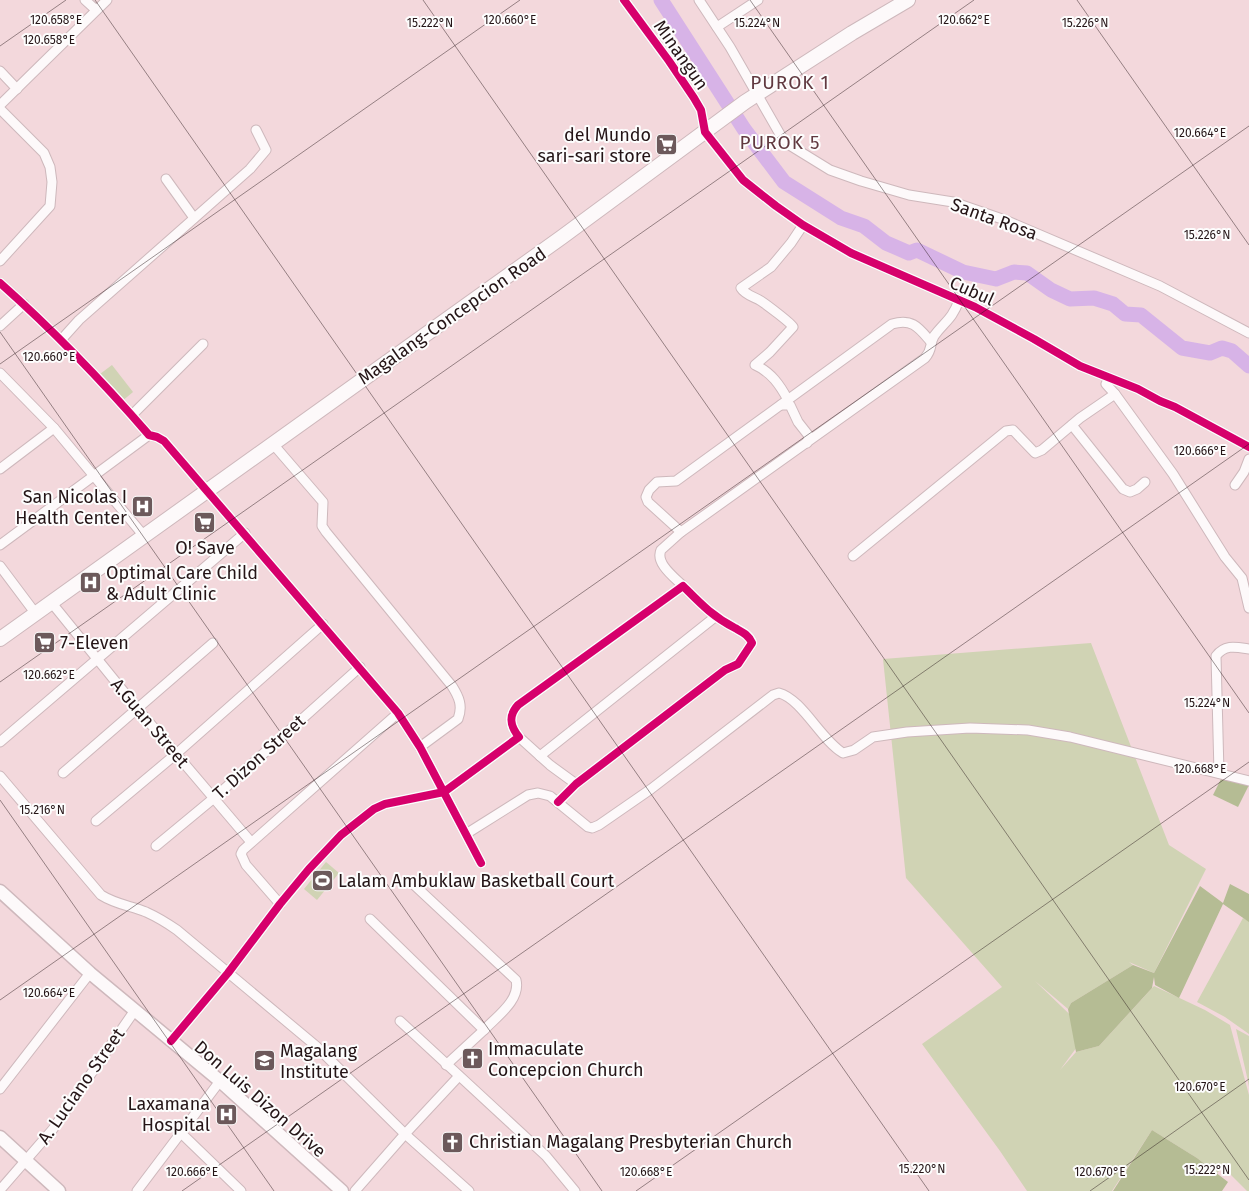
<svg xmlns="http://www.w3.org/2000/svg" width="1249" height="1191" font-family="'Fira Sans',sans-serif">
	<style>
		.green { fill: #d0d3b4 }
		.forest { fill: #b5bc94 }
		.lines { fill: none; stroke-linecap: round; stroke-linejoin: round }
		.river { stroke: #d7b3e7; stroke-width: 15 }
		.street-casing { stroke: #ceb8bc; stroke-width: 11 }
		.secondary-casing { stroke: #ceb8bc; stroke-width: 15 }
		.primary-casing { stroke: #ceb8bc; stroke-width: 16 }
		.street { stroke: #fdf9fa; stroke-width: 9 }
		.secondary { stroke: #fdf9fa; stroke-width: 12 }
		.primary { stroke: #fdf9fa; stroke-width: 14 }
		.cycleway-casing { stroke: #fdfdfd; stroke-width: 11 }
		.cycleway { stroke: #d6006c; stroke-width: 8 }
		.ticks { fill: none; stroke: #241416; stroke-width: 1; stroke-opacity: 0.45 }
		.labels { text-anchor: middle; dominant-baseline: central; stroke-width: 4; stroke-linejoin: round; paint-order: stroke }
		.street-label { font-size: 18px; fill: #241416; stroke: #fdfdfd }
		.poi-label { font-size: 18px; fill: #241416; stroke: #fdfdfd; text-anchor: start }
		.neighbourhood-label { font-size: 19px; letter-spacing: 1px; fill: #613940; stroke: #fdfdfd }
		.ticks-label { font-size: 12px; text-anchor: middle; fill: #241416; stroke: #fdfdfd; stroke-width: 4; stroke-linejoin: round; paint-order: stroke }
	</style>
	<rect width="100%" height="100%" fill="#f3d8dc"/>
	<g class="green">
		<polygon points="112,365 133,392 121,402 100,374"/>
		<polygon points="1091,643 1169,845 1206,869 1154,973 1129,962 1133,965 1071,1003 1068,1009 1035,981 1088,1032 1060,1070 1076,1052 1099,1046 1154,986 1205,1010 1230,1025 1249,1095 1249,1191 1247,1191 1223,1167 1217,1173 1197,1158 1152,1130 1112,1191 1027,1191 1000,1151 922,1044 1002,987 906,878 883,659"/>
		<polygon points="326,862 339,873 317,900 304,889"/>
		<polygon points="1243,918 1249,921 1249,1034 1225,1017 1197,1002"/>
		<polygon points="1236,1029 1249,1036 1249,1087 1248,1081"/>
	</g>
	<g class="forest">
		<polygon points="1223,775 1249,785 1238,807 1213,795"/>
		<polygon points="1230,884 1249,894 1249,922 1223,904 1179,998 1155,985 1154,977 1152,988 1099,1046 1076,1052 1068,1009 1071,1003 1133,965 1154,973 1200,886 1223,903"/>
		<polygon points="1152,1130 1197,1158 1228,1182 1222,1191 1113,1191"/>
	</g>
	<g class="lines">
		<polyline class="river" points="661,0 744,129 784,182 841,218 864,226 886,243 909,253 917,250 963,272 996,279 1014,272 1027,273 1051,290 1070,299 1094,298 1113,304 1125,314 1141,315 1182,348 1210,353 1222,348 1232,351 1249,366"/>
		<defs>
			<g id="street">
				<polyline points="85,0 96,10"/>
				<polyline points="624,0 669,61 694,98 701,110 705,132 743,180 776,206 803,225 851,253 975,307 1034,339 1080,366 1138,389 1160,401 1175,407 1249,447"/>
				<polyline points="699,0 730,47 781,136 791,146 830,170 861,181 909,195 953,202 1005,220 1160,286 1249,333"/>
				<polyline points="717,27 758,0"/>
				<polyline points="0,71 17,89"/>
				<polyline points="0,105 107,0"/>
				<polyline points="0,109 44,153 50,167 52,182 50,206 0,261"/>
				<polyline points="166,179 194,218"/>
				<path d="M0,283C53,330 102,381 149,435L157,437L164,441L398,713L420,747L481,863"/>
				<polyline points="0,326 24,304"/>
				<polyline points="61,340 79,320 250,169 266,150 256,130"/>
				<polyline points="0,373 54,428 144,536"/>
				<polyline points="1115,394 1173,474 1225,557 1242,578 1249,608"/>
				<path d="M788,400C780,385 771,372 755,365L770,352L793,327C791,323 767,305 761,301C755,297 745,295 741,288L771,267L791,243L803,225"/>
				<polyline points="781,405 790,405 798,422 809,436 807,443"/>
				<polyline points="132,415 203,344"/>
				<polyline points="1072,425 1123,489 1130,492 1137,489 1145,482"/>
				<path d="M273,444L323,502L322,526L326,532L452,686C459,697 463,706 458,719L420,747"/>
				<polyline points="0,469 54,428"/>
				<polyline points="1235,485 1244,472 1249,459"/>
				<path d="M681,532L648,502L646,497L649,490L657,482L676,481L892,324C913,318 919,328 931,342"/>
				<polyline points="0,545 149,435"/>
				<polyline points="853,556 1006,431 1013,430 1035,453 1042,450 1080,418 1115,394 1106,384 1109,378"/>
				<polyline points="0,566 36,614"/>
				<path d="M683,586C674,577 655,563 661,550L681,532L925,358C933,349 929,345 934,336C945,321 952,320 959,300"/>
				<polyline points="51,602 137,708 251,842"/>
				<polyline points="519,737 550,765 576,784"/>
				<polyline points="0,742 245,533"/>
				<polyline points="540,756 715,617"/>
				<polyline points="63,773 213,643"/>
				<path d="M1219,773L1216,656C1225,644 1236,647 1249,649"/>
				<path d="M0,776L101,895C115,904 131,906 146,912C157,917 167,923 177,930L316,1046L405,1134L469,1191"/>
				<polyline points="96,821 176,754 323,624"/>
				<path d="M466,834L528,795L538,793L550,796L588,827L592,828L599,825L651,789L773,695L779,693C802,699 821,740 843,753L854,750L873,737L907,732L970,728L1028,730L1070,737L1249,781"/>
				<polyline points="156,846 214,798 360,667"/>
				<path d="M411,882L516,980C521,1000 496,1017 484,1030"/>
				<polyline points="280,904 246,865 241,854 243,850 398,713"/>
				<polyline points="370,919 484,1030 446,1065"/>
				<polyline points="400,1021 546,1156 575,1191"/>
				<path d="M171,1041L228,973L280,904L309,869L341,835L374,809L385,804L444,792L519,737C510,726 508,716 518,705L683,586C701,604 712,616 735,628C742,632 749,635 752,643L738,664L725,670L576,784L558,802"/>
				<polyline points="0,1089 90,973"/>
				<polyline points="181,1133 241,1191"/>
				<polyline points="0,1190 53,1129 135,1010"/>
				<polyline points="137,1191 220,1081"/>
				<polyline points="355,1191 405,1134 459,1076"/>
			</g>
			<g id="secondary">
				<polyline points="0,891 90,973 220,1081 342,1191"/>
				<polyline points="0,1137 59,1191"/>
			</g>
			<polyline id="primary" points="0,639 562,237 745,102 852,33 908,0"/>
		</defs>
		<use href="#street" class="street-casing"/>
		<use href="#secondary" class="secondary-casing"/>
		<use href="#primary" class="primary-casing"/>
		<use href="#street" class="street"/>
		<use href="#secondary" class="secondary"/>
		<use href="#primary" class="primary"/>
		<defs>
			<g id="cycleway">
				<polyline points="624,0 669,61 694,98 701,110 705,132 743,180 776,206 803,225 851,253 975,307 1034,339 1080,366 1138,389 1160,401 1175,407 1249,447"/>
				<path d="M0,283C53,330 102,381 149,435L157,437L164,441L398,713L420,747L481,863"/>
				<path d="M171,1041L228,973L280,904L309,869L341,835L374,809L385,804L444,792L519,737C510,726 508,716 518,705L683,586C701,604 712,616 735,628C742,632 749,635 752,643L738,664L725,670L576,784L558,802"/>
			</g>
		</defs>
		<use href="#cycleway" class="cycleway-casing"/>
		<use href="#cycleway" class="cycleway"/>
	</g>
	<path class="ticks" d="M95,0L929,1191M423,0L1249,1180M750,0L1249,713M1077,0L1249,245M0,46L66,0M0,332L602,1191M0,364L520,0M0,682L974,0M0,800L274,1191M0,1000L1249,126M182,1191L1249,444M636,1191L1249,762M1090,1191L1249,1079"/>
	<defs>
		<symbol id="supermarket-square" viewBox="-11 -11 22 22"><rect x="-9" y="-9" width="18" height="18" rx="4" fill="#6c595b" stroke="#fdfdfd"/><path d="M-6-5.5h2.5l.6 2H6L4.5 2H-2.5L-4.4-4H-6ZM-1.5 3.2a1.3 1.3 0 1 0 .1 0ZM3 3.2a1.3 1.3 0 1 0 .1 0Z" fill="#fff"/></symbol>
		<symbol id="hospital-square" viewBox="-11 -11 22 22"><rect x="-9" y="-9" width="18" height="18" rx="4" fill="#6c595b" stroke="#fdfdfd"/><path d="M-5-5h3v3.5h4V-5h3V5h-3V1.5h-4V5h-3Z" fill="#fff"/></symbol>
		<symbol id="stadium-square" viewBox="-11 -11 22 22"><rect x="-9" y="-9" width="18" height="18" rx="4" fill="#6c595b" stroke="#fdfdfd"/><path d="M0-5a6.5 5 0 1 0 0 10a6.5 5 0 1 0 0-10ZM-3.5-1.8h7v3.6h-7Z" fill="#fff"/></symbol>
		<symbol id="church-square" viewBox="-11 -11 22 22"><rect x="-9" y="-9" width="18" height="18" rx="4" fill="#6c595b" stroke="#fdfdfd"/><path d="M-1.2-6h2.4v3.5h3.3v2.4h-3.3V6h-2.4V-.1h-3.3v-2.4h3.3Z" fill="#fff"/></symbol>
		<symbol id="school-square" viewBox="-11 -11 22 22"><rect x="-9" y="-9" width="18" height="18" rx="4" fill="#6c595b" stroke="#fdfdfd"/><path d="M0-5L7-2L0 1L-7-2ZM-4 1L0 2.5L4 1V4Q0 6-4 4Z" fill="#fff"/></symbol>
	</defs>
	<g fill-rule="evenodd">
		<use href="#supermarket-square" x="654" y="132" width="25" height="25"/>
		<use href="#hospital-square" x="130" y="494" width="25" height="25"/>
		<use href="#supermarket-square" x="192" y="510" width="25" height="25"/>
		<use href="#hospital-square" x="78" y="570" width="25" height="25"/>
		<use href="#supermarket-square" x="32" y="630" width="25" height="25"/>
		<use href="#stadium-square" x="310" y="868" width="25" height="25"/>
		<use href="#church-square" x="460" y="1046" width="25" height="25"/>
		<use href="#school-square" x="252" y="1048" width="25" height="25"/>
		<use href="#hospital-square" x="214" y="1102" width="25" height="25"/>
		<use href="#church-square" x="440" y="1130" width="25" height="25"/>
	</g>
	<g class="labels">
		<g class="street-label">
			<text transform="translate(681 55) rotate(55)">Minangun</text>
			<text transform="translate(994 219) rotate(20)">Santa Rosa</text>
			<text transform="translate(972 291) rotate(24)">Cubul</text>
			<text transform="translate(452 316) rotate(-35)">Magalang-Concepcion Road</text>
			<text transform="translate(150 723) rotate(50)">A.Guan Street</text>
			<text transform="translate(259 757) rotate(-42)">T. Dizon Street</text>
			<text transform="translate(81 1086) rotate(-55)">A. Luciano Street</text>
			<text transform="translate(260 1099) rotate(41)">Don Luis Dizon Drive</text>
		</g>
		<g class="poi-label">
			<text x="651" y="135" text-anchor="end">del Mundo<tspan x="651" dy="21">sari-sari store</tspan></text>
			<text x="127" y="497" text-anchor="end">San Nicolas I<tspan x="127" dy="21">Health Center</tspan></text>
			<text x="205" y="548" text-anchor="middle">O! Save</text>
			<text x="106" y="573">Optimal Care Child<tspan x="106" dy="21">&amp; Adult Clinic</tspan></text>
			<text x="60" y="643">7-Eleven</text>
			<text x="338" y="881">Lalam Ambuklaw Basketball Court</text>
			<text x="488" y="1049">Immaculate<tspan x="488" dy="21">Concepcion Church</tspan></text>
			<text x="280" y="1051">Magalang<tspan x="280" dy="21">Institute</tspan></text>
			<text x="210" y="1104" text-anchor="end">Laxamana<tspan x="210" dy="21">Hospital</tspan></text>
			<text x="469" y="1142">Christian Magalang Presbyterian Church</text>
		</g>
		<g class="neighbourhood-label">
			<text x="790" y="82">PUROK 1</text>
			<text x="780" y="142">PUROK 5</text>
		</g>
	</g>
	<g class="ticks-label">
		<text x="510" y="24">120.660°E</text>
		<text x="964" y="24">120.662°E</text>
		<text x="56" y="24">120.658°E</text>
		<text x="430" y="27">15.222°N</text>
		<text x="757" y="27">15.224°N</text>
		<text x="1085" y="27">15.226°N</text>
		<text x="49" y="44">120.658°E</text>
		<text x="1200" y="137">120.664°E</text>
		<text x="1207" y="239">15.226°N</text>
		<text x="49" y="361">120.660°E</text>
		<text x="1200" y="455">120.666°E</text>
		<text x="49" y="679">120.662°E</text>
		<text x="1207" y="707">15.224°N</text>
		<text x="1200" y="773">120.668°E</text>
		<text x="42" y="814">15.216°N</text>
		<text x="49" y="997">120.664°E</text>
		<text x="1200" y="1091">120.670°E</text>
		<text x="922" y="1173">15.220°N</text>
		<text x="1207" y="1174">15.222°N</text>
		<text x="192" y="1176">120.666°E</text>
		<text x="646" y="1176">120.668°E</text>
		<text x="1100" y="1176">120.670°E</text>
	</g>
</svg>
